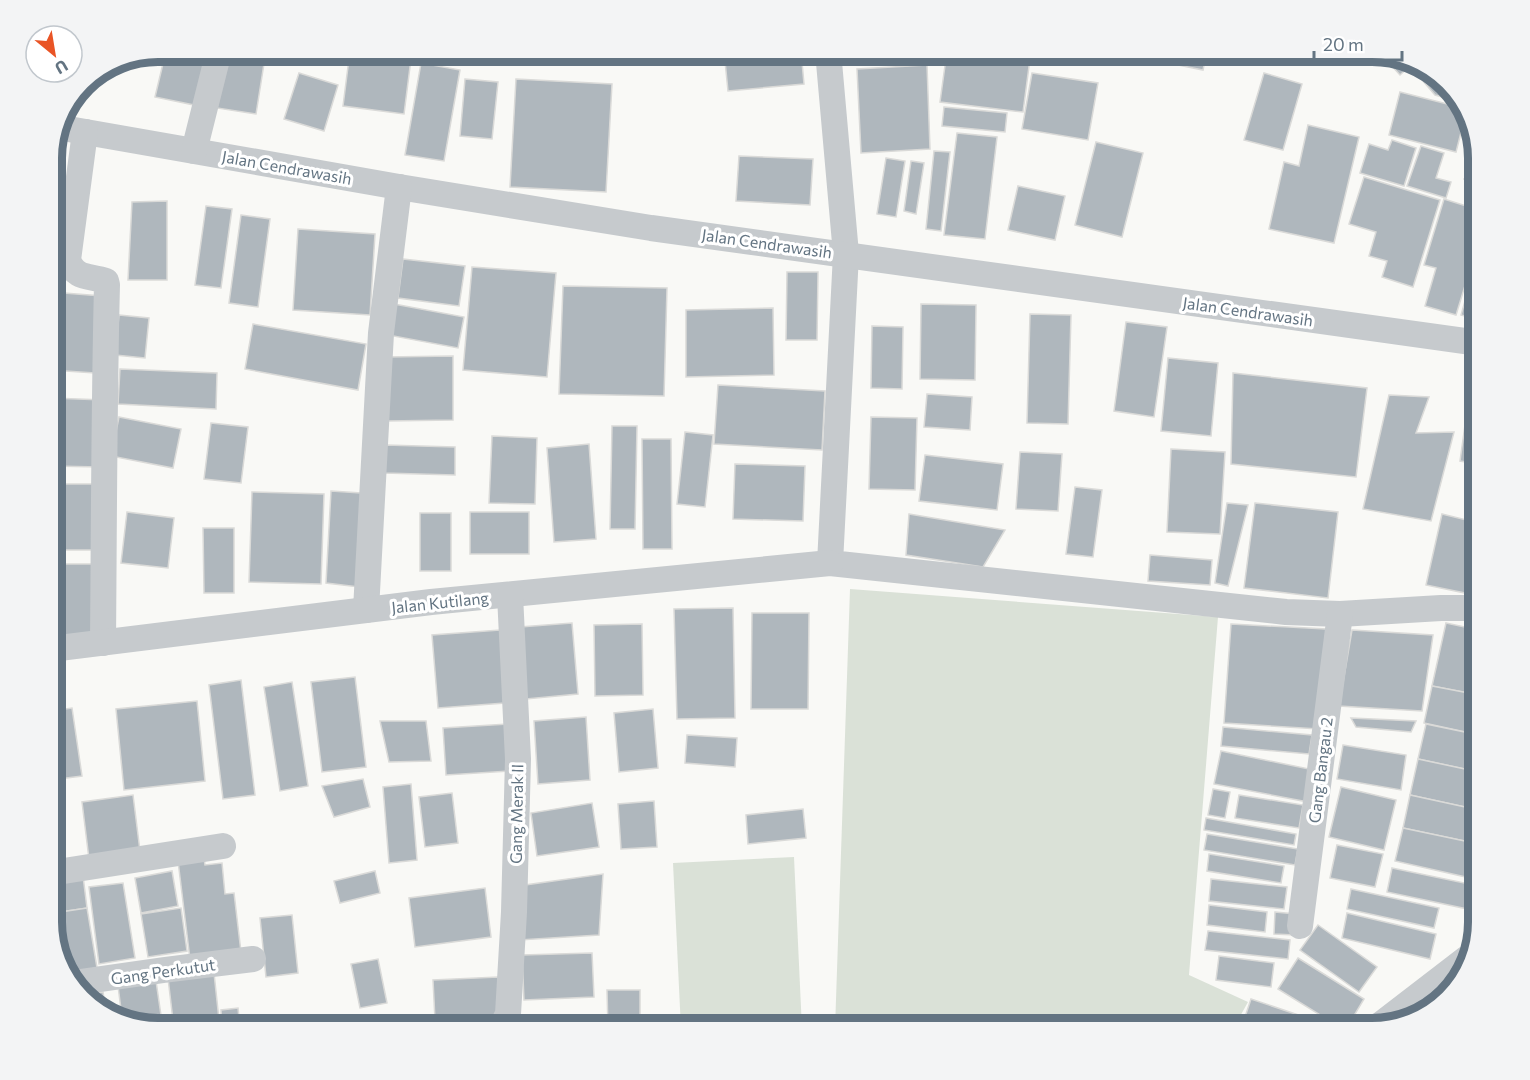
<svg xmlns="http://www.w3.org/2000/svg" width="1530" height="1080" font-family="Commissioner,sans-serif">
	<style>
		.green { fill: #dae1d7 }
		.building { fill: #afb7bd; stroke: #dadad8; stroke-width: 1.5 }
		.lines { fill: none; stroke-linecap: round; stroke-linejoin: round }
		.minor { stroke: #c6cacd; stroke-width: 26 }
		.labels { text-anchor: middle; dominant-baseline: central; stroke-width: 6; stroke-linejoin: round; paint-order: stroke }
		.street-label { font-size: 16px; fill: #637482; stroke: #fff }
		.rim { fill: none; stroke: #637482; stroke-width: 8 }
	</style>
	<rect width="100%" height="100%" fill="#f9f9f6"/>
	<g class="green">
		<polygon points="850,589 1218,617 1189,975 1248,1002 1233,1029 835,1029"/>
		<polygon points="794,857 802,1029 681,1029 673,863"/>
	</g>
	<g class="building">
		<polygon points="166,51 211,51 199,106 155,97"/>
		<polygon points="227,51 266,51 256,114 217,108"/>
		<polygon points="350,51 412,51 404,114 343,106"/>
		<polygon points="574,51 621,51 621,59 574,61"/>
		<polygon points="724,51 801,51 804,84 728,91"/>
		<polygon points="947,51 1031,51 1023,112 940,102"/>
		<polygon points="1135,51 1207,51 1203,70 1134,56"/>
		<polygon points="1380,53 1412,64 1400,75"/>
		<polygon points="421,63 460,70 444,161 405,155"/>
		<polygon points="927,65 930,149 861,153 857,69"/>
		<polygon points="1414,65 1437,73 1459,99 1457,101 1435,95 1411,67"/>
		<polygon points="299,73 338,85 324,131 284,119"/>
		<polygon points="1032,73 1098,83 1088,140 1022,129"/>
		<polygon points="1264,73 1302,84 1283,150 1244,140"/>
		<polygon points="465,79 498,82 492,139 460,136"/>
		<polygon points="516,79 612,84 606,192 510,187"/>
		<polygon points="1400,92 1467,109 1456,152 1389,135"/>
		<polygon points="944,107 1007,113 1005,132 942,126"/>
		<polygon points="1308,125 1359,137 1334,243 1269,229 1284,162 1299,166"/>
		<polygon points="1473,132 1478,154 1465,140"/>
		<polygon points="957,133 997,137 985,239 944,235"/>
		<polygon points="1392,140 1416,148 1404,186 1360,173 1369,144 1388,150"/>
		<polygon points="1096,142 1143,153 1122,237 1075,225"/>
		<polygon points="1421,146 1444,153 1436,178 1451,182 1446,198 1407,186"/>
		<polygon points="934,151 950,152 941,231 926,229"/>
		<polygon points="739,156 813,159 810,205 736,201"/>
		<polygon points="886,158 905,161 896,217 877,214"/>
		<polygon points="911,161 924,163 916,214 904,211"/>
		<polygon points="1479,164 1479,195 1464,179"/>
		<polygon points="1364,177 1440,200 1413,287 1382,277 1387,261 1369,256 1376,232 1349,224"/>
		<polygon points="51,179 69,181 62,233 51,231"/>
		<polygon points="1018,186 1065,196 1055,240 1008,230"/>
		<polygon points="1444,199 1479,210 1479,240 1456,315 1425,306 1436,268 1424,265"/>
		<polygon points="167,201 167,280 128,280 132,202"/>
		<polygon points="206,206 232,209 221,288 195,285"/>
		<polygon points="241,215 270,219 258,307 229,303"/>
		<polygon points="298,229 375,234 370,315 293,310"/>
		<polygon points="1479,252 1479,320 1461,315"/>
		<polygon points="403,259 465,266 459,306 398,298"/>
		<polygon points="472,267 556,273 547,377 463,370"/>
		<polygon points="787,272 818,272 817,340 786,340"/>
		<polygon points="563,286 667,288 664,396 559,394"/>
		<polygon points="51,292 102,296 95,373 51,370"/>
		<polygon points="394,304 464,317 458,348 388,335"/>
		<polygon points="921,304 976,305 975,380 920,379"/>
		<polygon points="773,308 774,375 686,377 686,310"/>
		<polygon points="1030,314 1071,315 1068,424 1027,423"/>
		<polygon points="119,315 149,318 145,358 115,355"/>
		<polygon points="1126,322 1167,327 1154,417 1114,411"/>
		<polygon points="253,324 366,344 358,390 245,369"/>
		<polygon points="872,326 903,327 902,389 871,388"/>
		<polygon points="453,356 453,420 387,421 386,357"/>
		<polygon points="1168,358 1218,363 1211,436 1161,431"/>
		<polygon points="120,369 217,373 216,409 118,404"/>
		<polygon points="1233,373 1367,388 1356,477 1231,464"/>
		<polygon points="718,385 825,391 822,450 714,444"/>
		<polygon points="1470,389 1479,390 1479,464 1460,461"/>
		<polygon points="927,394 972,397 970,430 924,427"/>
		<polygon points="1389,395 1429,397 1416,433 1454,432 1431,521 1363,509"/>
		<polygon points="51,398 104,400 101,467 51,466"/>
		<polygon points="119,417 181,429 173,468 111,456"/>
		<polygon points="871,417 917,418 915,490 869,489"/>
		<polygon points="211,423 248,427 241,483 204,479"/>
		<polygon points="612,426 637,426 635,529 610,529"/>
		<polygon points="685,432 713,435 705,507 677,504"/>
		<polygon points="492,436 537,438 535,504 489,503"/>
		<polygon points="642,439 671,439 672,549 643,549"/>
		<polygon points="589,444 596,539 554,542 547,448"/>
		<polygon points="385,445 455,447 455,475 384,473"/>
		<polygon points="1171,449 1225,452 1220,534 1167,532"/>
		<polygon points="1020,452 1062,454 1058,511 1016,509"/>
		<polygon points="925,455 1003,464 997,510 919,501"/>
		<polygon points="735,464 805,466 803,521 733,519"/>
		<polygon points="51,484 93,484 92,550 51,550"/>
		<polygon points="1075,487 1102,490 1093,557 1066,554"/>
		<polygon points="331,491 361,493 359,587 326,583"/>
		<polygon points="252,492 324,494 321,584 249,582"/>
		<polygon points="1227,503 1248,505 1228,586 1215,583"/>
		<polygon points="1255,503 1338,512 1328,598 1244,588"/>
		<polygon points="127,512 174,518 168,568 121,563"/>
		<rect x="470" y="512" width="59" height="42"/>
		<rect x="420" y="513" width="31" height="58"/>
		<polygon points="909,514 1005,530 983,567 906,555"/>
		<polygon points="1442,514 1479,523 1479,530 1465,593 1426,585"/>
		<polygon points="203,528 234,528 234,593 204,593"/>
		<polygon points="1150,555 1212,560 1210,585 1148,581"/>
		<polygon points="51,564 93,564 92,640 51,640"/>
		<polygon points="733,608 735,718 677,719 674,609"/>
		<polygon points="752,613 809,613 808,709 751,709"/>
		<polygon points="572,623 578,694 526,699 520,627"/>
		<polygon points="1446,623 1479,630 1479,695 1432,686"/>
		<polygon points="642,624 643,695 595,696 594,625"/>
		<polygon points="1231,624 1326,629 1319,729 1224,723"/>
		<polygon points="500,630 505,703 438,708 432,635"/>
		<polygon points="1352,630 1433,635 1422,711 1339,706"/>
		<polygon points="355,677 366,767 322,772 311,682"/>
		<polygon points="241,680 255,795 223,799 209,685"/>
		<polygon points="292,682 308,786 280,791 264,687"/>
		<polygon points="1432,686 1479,695 1479,735 1424,723"/>
		<polygon points="197,701 205,781 124,790 116,709"/>
		<polygon points="72,708 82,776 51,780 51,711"/>
		<polygon points="653,709 658,768 619,772 614,713"/>
		<polygon points="586,717 590,780 538,784 534,721"/>
		<polygon points="1351,718 1416,721 1411,732 1356,727"/>
		<polygon points="380,721 426,721 431,761 389,762"/>
		<polygon points="508,724 511,771 446,775 443,728"/>
		<polygon points="1426,724 1479,735 1479,772 1418,759"/>
		<polygon points="1223,727 1312,735 1309,754 1221,746"/>
		<polygon points="687,735 737,738 735,767 685,763"/>
		<polygon points="1343,745 1406,755 1401,790 1337,779"/>
		<polygon points="1221,751 1314,770 1308,802 1214,784"/>
		<polygon points="1418,759 1479,772 1479,810 1410,795"/>
		<polygon points="363,779 370,807 334,817 322,786"/>
		<polygon points="411,784 417,860 389,863 383,787"/>
		<polygon points="1341,787 1396,800 1384,850 1329,837"/>
		<polygon points="1213,789 1230,792 1225,818 1208,815"/>
		<polygon points="452,793 458,843 425,847 419,797"/>
		<polygon points="133,795 140,851 89,859 82,802"/>
		<polygon points="1239,795 1303,805 1299,828 1235,818"/>
		<polygon points="1410,795 1479,810 1479,844 1403,828"/>
		<polygon points="654,801 657,847 621,849 618,804"/>
		<polygon points="592,803 599,847 537,856 531,813"/>
		<polygon points="803,809 806,838 748,844 746,815"/>
		<polygon points="1206,818 1296,834 1294,845 1204,830"/>
		<polygon points="51,823 56,850 51,851"/>
		<polygon points="1403,828 1479,844 1479,880 1395,861"/>
		<polygon points="1207,834 1298,849 1295,865 1204,850"/>
		<polygon points="1337,845 1383,854 1375,887 1330,878"/>
		<polygon points="1209,854 1284,866 1281,883 1207,871"/>
		<polygon points="204,858 205,865 222,863 225,894 234,893 241,952 190,959 178,861"/>
		<polygon points="1392,868 1479,886 1479,901 1477,911 1387,892"/>
		<polygon points="172,871 178,906 141,913 135,878"/>
		<polygon points="375,871 380,893 340,903 334,881"/>
		<polygon points="603,874 599,935 519,940 518,886"/>
		<polygon points="83,876 87,908 54,913 51,896 51,881"/>
		<polygon points="1211,879 1287,887 1284,909 1209,901"/>
		<polygon points="123,883 135,958 99,964 89,887"/>
		<polygon points="485,888 491,937 415,947 409,898"/>
		<polygon points="1351,889 1439,908 1434,928 1347,909"/>
		<polygon points="1209,905 1267,912 1265,932 1207,925"/>
		<polygon points="87,908 97,968 65,973 54,913"/>
		<polygon points="181,908 187,951 148,957 141,914"/>
		<polygon points="1275,912 1296,914 1295,935 1274,934"/>
		<polygon points="1347,913 1436,934 1430,959 1342,938"/>
		<polygon points="292,915 298,973 266,977 260,918"/>
		<polygon points="1318,925 1377,967 1359,992 1300,950"/>
		<polygon points="1208,931 1290,940 1288,959 1205,950"/>
		<polygon points="592,953 594,997 524,1000 522,955"/>
		<polygon points="1219,956 1274,963 1271,987 1216,980"/>
		<polygon points="1298,958 1364,999 1346,1029 1343,1029 1278,989"/>
		<polygon points="378,959 387,1003 360,1008 351,964"/>
		<polygon points="214,973 220,1029 174,1029 168,978"/>
		<polygon points="498,977 499,1017 435,1020 433,980"/>
		<polygon points="156,981 163,1029 157,1029 122,1017 118,986"/>
		<polygon points="607,990 640,990 640,1029 608,1029"/>
		<polygon points="103,992 106,1012 93,1007 82,995"/>
		<polygon points="1251,999 1337,1028 1272,1029 1244,1020"/>
		<polygon points="238,1008 240,1029 222,1029 221,1010"/>
		<polygon points="593,1020 594,1029 521,1029 521,1028"/>
	</g>
	<g class="lines">
		<g class="minor">
			<polyline points="828,51 846,254 830,563 1286,612 1340,614 1441,608 1471,608 1479,610"/>
			<polyline points="57,127 399,187 651,228 1479,343"/>
			<path d="M85,132L68,260C76,280 89,275 106,281L107,285C104,404 104,523 103,643"/>
			<polyline points="194,151 219,51"/>
			<polyline points="366,610 381,333 399,187"/>
			<polyline points="51,649 431,602 830,563"/>
			<polyline points="51,873 223,846"/>
			<polyline points="1300,926 1340,614"/>
			<polyline points="73,983 164,970 253,959"/>
			<polyline points="1376,1028 1467,958"/>
			<polyline points="496,1029 503,1024 508,1014 514,912 518,759 510,595"/>
		</g>
	</g>
	<g class="labels">
		<g class="street-label">
			<text transform="translate(287 167) rotate(10)">Jalan Cendrawasih</text>
			<text transform="translate(767 243) rotate(8)">Jalan Cendrawasih</text>
			<text transform="translate(1248 311) rotate(8)">Jalan Cendrawasih</text>
			<text transform="translate(440 602) rotate(-6)">Jalan Kutilang</text>
			<text transform="translate(1320 770) rotate(-83)">Gang Bangau 2</text>
			<text transform="translate(516 814) rotate(-89)">Gang Merak II</text>
			<text transform="translate(163 971) rotate(-8)">Gang Perkutut</text>
		</g>
	</g>
	<path d="M0 0H1530V1080H0ZM158 62H1372A96 96 0 0 1 1468 158V922A96 96 0 0 1 1372 1018H158A96 96 0 0 1 62 922V158A96 96 0 0 1 158 62Z" fill="#f3f4f5" fill-rule="evenodd"/>
	<path class="rim" d="M158 62H1372A96 96 0 0 1 1468 158V922A96 96 0 0 1 1372 1018H158A96 96 0 0 1 62 922V158A96 96 0 0 1 158 62Z"/>
	<g transform="translate(54 54) rotate(150)"><circle r="28" fill="#ffffff" stroke="#c1c7cd" stroke-width="1.5"/>
	<path d="M0-4.5L10 22L0 15L-10 22Z" fill="#e95425"/>
	<text y="-9" font-size="16" font-weight="bold" text-anchor="middle" fill="#637482">U</text>
	</g>
	<path d="M1314 51v9h88v-9" fill="none" stroke="#637482" stroke-width="3"/>
	<text x="1323" y="51" font-size="18" fill="#637482" stroke="#ffffff" stroke-width="4.5" paint-order="stroke">20 m</text>
</svg>
